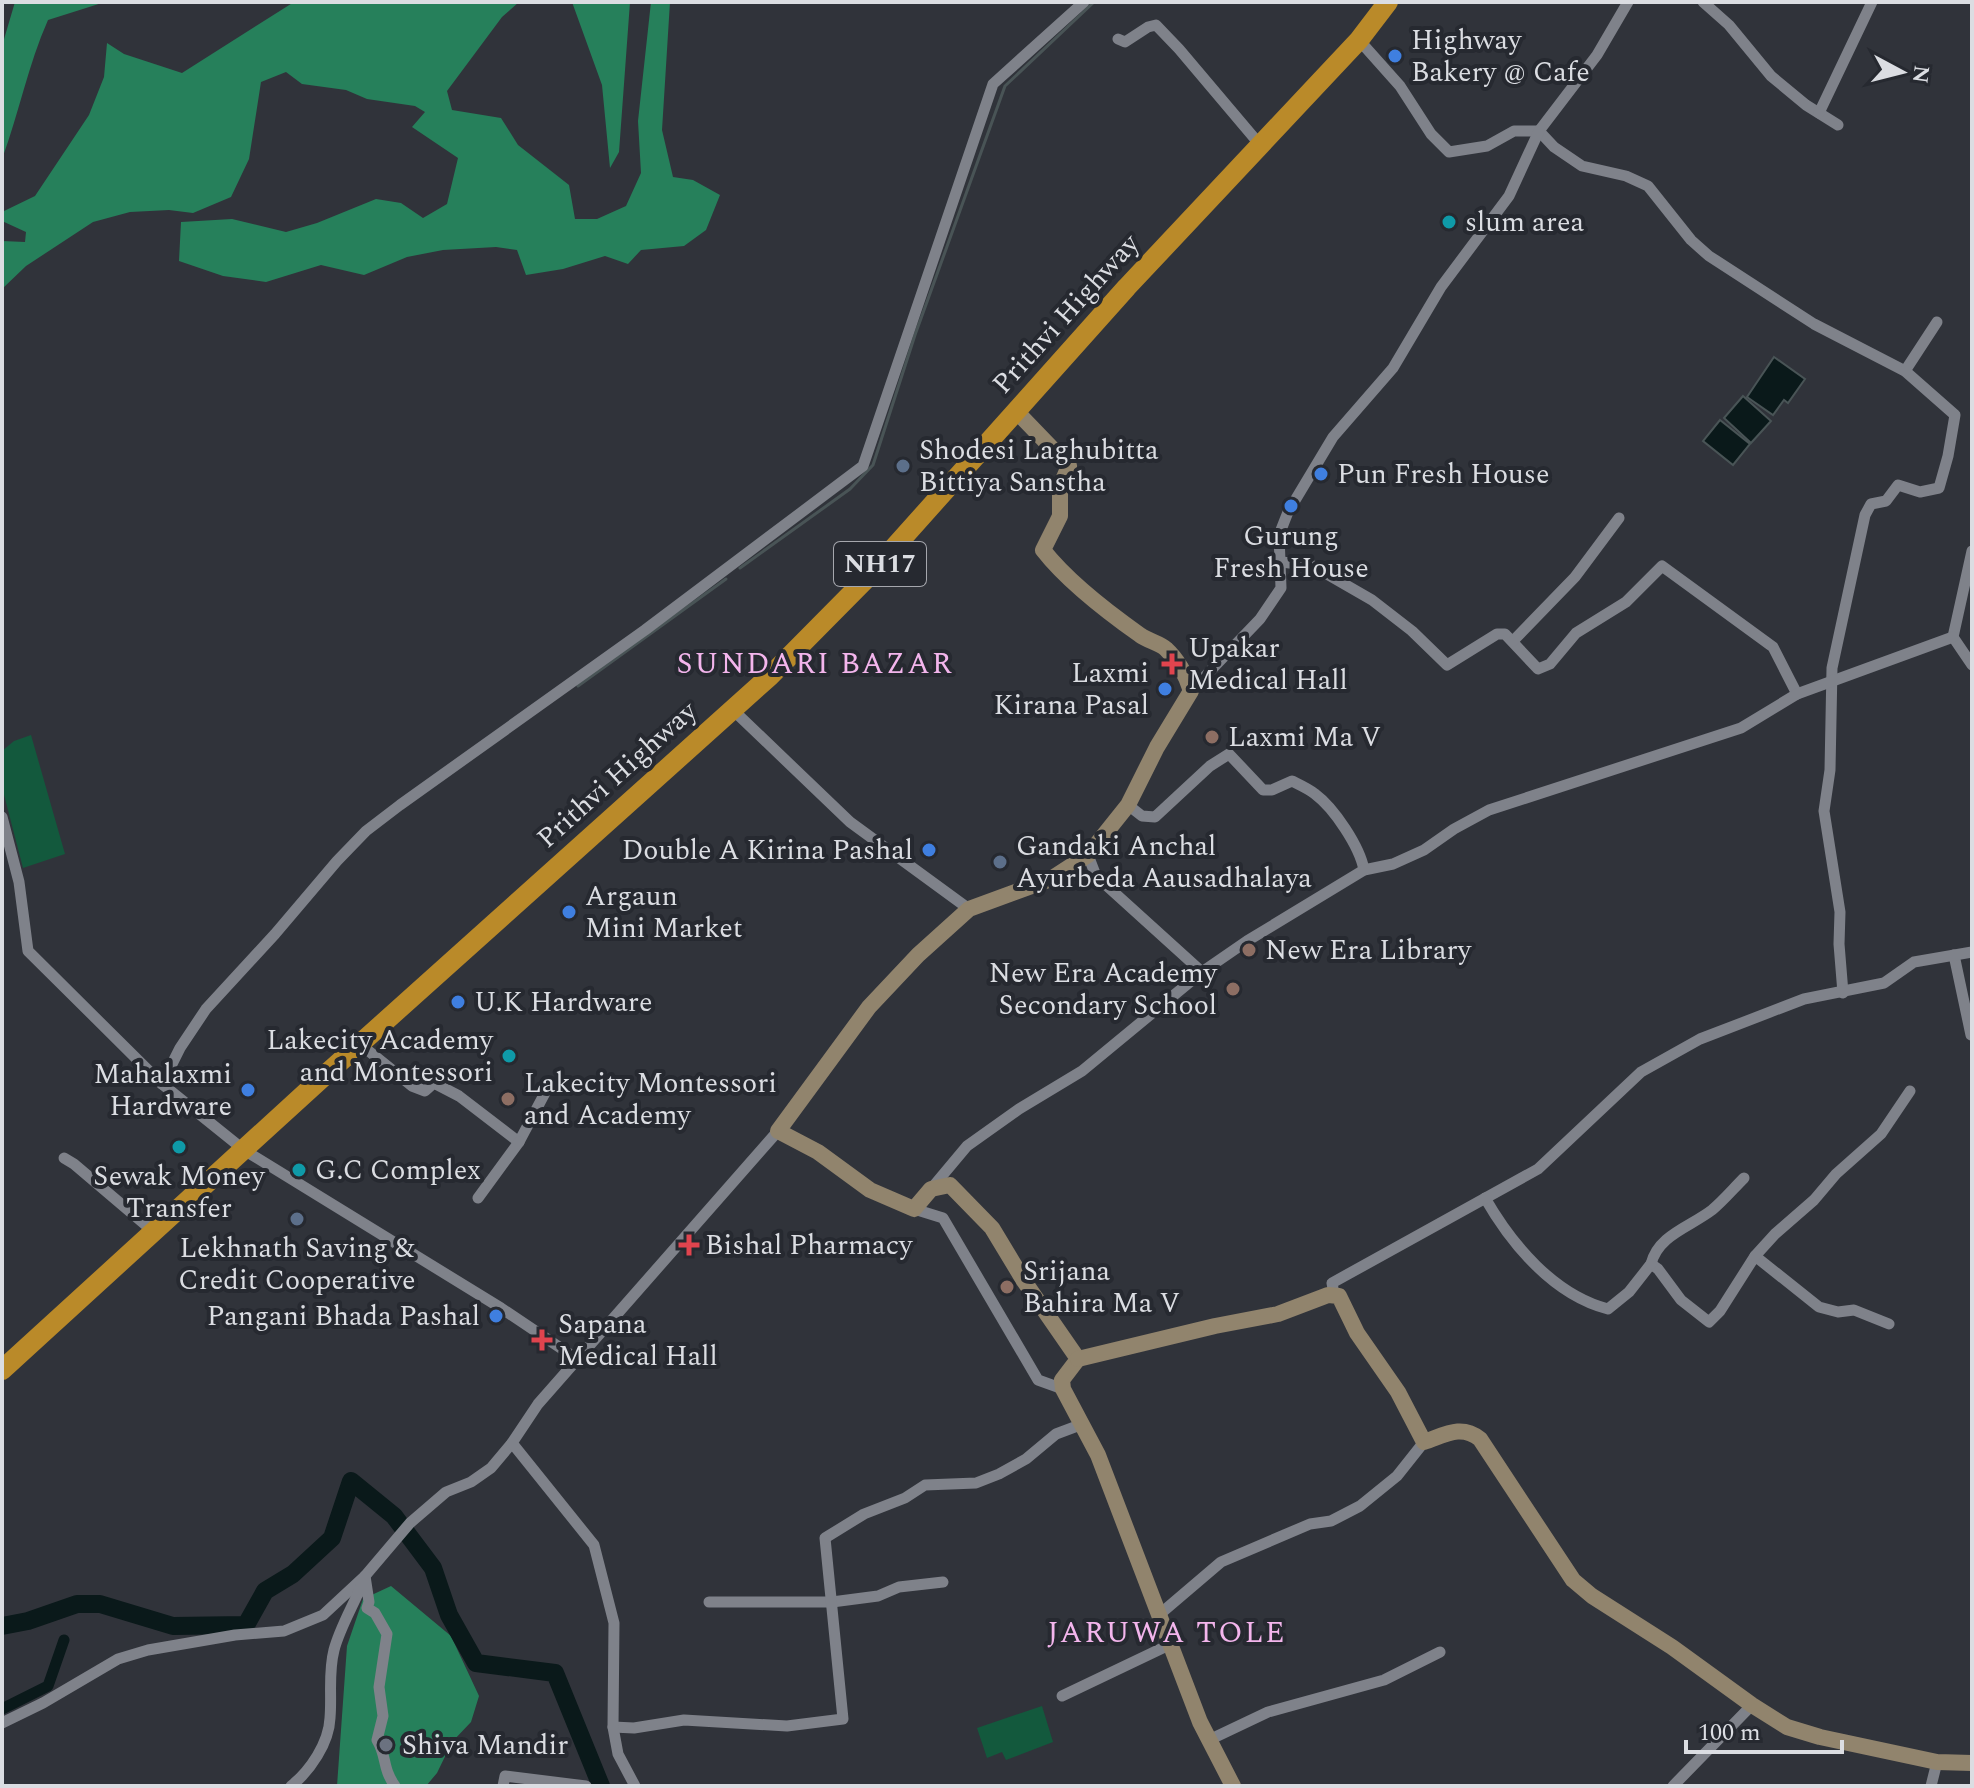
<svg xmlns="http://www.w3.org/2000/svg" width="1974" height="1788" font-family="Spectral,serif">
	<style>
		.green { fill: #13593d }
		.forest { fill: #26805b }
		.water { fill: #0a191a; stroke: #495456; stroke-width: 2 }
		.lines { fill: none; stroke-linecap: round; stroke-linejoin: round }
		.stream { stroke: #495456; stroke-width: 3 }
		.canal { stroke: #0a191a; stroke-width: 11 }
		.river { stroke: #0a191a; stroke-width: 18 }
		.street { stroke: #7f828a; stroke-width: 11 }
		.secondary { stroke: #91846d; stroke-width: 16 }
		.highway { stroke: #ba8a29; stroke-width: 20 }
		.shop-dot { fill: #3f7fe0; stroke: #262930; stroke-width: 3 }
		.culture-dot { fill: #0f9aa8; stroke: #262930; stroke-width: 3 }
		.service-dot { fill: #5c6f8a; stroke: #262930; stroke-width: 3 }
		.health-dot { fill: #e0444e; stroke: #262930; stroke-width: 3 }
		.education-dot { fill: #8d6e63; stroke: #262930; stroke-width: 3 }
		.worship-dot { fill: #6b7280; stroke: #262930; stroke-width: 3 }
		.labels { text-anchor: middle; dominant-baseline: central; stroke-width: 8; stroke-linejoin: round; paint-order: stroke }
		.shield { fill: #262930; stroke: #a5a7ad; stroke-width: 2 }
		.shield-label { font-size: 26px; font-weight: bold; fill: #dbdde2 }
		.poi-label { font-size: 28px; fill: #dbdde2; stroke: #262930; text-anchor: start }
		.street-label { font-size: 28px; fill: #dbdde2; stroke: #262930 }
		.neighbourhood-label { font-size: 30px; letter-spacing: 2px; fill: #f3b5ec; stroke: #262930 }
	</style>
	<rect width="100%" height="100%" fill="#30333a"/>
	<g class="green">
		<polygon points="31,735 65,854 23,868 2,787 2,751 14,741"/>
		<polygon points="1042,1706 1053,1742 1006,1760 1002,1752 987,1758 977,1728"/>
	</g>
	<g class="forest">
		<path d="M15,2H105L48,20C28,65 19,113 2,159V46Z"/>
		<polygon points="294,2 519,2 502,17 447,91 452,110 501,118 518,145 569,185 575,219 597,219 626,206 641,173 638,121 651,2 670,2 662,130 673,177 693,180 720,195 706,230 684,246 641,250 628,264 605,256 563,269 526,275 517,250 496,247 443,250 407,257 364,275 321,265 266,282 223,276 179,261 181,222 232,219 286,232 317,223 376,199 401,203 423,218 447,204 458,158 412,127 425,112 415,106 367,99 346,90 302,84 286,72 261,82 249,159 231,197 193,213 169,210 130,212 93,222 26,266 2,289 2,241 25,242 26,232 2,221 2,212 35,196 89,115 104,77 107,43 124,54 182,73"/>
		<polygon points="572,2 630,2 619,152 610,168 602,85"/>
		<polygon points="391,1586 451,1636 479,1696 471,1722 452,1742 437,1773 426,1786 337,1786 347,1646 363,1599"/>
	</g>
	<g class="water">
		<polygon points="1774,357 1805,379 1788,403 1784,400 1773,415 1747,397"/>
		<polygon points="1743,396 1771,421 1751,443 1724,418"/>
		<polygon points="1720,420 1750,444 1733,465 1703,441"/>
	</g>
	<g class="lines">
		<g class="stream">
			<polyline points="740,568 850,489 873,465 915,335 1005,86 1094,2"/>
			<polyline points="578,686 726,579"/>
		</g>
		<polyline class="canal" points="2,1709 48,1686 64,1640"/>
		<polyline class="river" points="2,1626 28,1621 77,1604 100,1604 173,1626 246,1625 265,1591 293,1574 332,1538 351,1481 394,1516 433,1568 449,1615 476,1663 555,1673 601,1786"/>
		<g class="street">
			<polyline points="1703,2 1729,25 1771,76 1806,105 1838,125"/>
			<polyline points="1118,39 1125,42 1148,27 1156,25 1179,49 1261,146"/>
			<polyline points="1359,40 1400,86 1431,134 1449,152 1487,146 1514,131 1539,131 1554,147 1582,166 1626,176 1648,186 1691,240 1709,256 1814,324 1905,371 1955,415 1948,456 1939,488 1920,492 1898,485 1886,501 1871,504 1865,515 1832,668 1830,770 1824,811 1840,912 1839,944 1843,993"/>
			<polyline points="1819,113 1872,2"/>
			<polyline points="1905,371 1937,322"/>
			<polyline points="1972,551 1953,637 1972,665"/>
			<polyline points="1282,562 1313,566 1372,600 1412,631 1447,665 1497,634 1505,634 1538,669 1550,664 1576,633 1626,602 1662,566 1773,647 1797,694"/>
			<polyline points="1513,641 1575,577 1619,518"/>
			<polyline points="1191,691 1260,619 1281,588 1279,535 1288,512 1333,437 1393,368 1441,287 1509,196 1539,131 1597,55 1628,2"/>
			<polyline points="732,709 850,822 969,909"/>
			<path d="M1128,805L1142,816L1155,817L1210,766L1229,754L1263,790H1272L1292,781C1300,785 1309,789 1315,794C1334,808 1360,847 1364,870"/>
			<polyline points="2,817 19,882 28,951 162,1084 244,1150 501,1308 577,1359"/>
			<polyline points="1088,855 1096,876 1202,972"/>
			<polyline points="1954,955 1971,1035"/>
			<polyline points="360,1044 412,1086 425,1091 434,1083 459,1096 519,1142 546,1091"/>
			<polyline points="162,1084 180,1048 206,1009 275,934 337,861 366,831 400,805 645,630 863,466 993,84 1084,2"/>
			<polyline points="64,1158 74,1164 154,1232"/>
			<polyline points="931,1189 967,1146 1019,1109 1082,1071 1202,972 1247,941 1364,870 1393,864 1424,850 1454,829 1489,810 1741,728 1797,694 1953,637"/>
			<polyline points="478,1198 519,1142"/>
			<path d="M1485,1198C1512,1245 1554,1295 1608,1309L1629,1292L1651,1264L1658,1269L1681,1300L1709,1322L1720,1311L1755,1256L1819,1307L1838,1312L1854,1310L1889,1324"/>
			<polyline points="914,1209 943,1218 1038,1380 1063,1389"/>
			<polyline points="1755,1256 1775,1234 1814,1200 1836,1174 1881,1134 1910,1091"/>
			<path d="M1651,1264C1658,1235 1690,1227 1712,1210C1723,1201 1733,1189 1744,1178"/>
			<polyline points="1334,1294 1332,1283 1538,1169 1641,1072 1700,1039 1804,999 1884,983 1914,962 1972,952"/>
			<polyline points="709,1602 832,1602 878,1596 899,1587 943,1582"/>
			<polyline points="1160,1614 1221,1562 1310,1524 1331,1521 1360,1506 1397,1476 1424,1442"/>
			<polyline points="1062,1696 1171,1644"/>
			<polyline points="2,1723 43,1703 118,1659 148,1650 235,1635 284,1631 323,1615 365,1576 410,1523 446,1492 471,1482 491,1468 512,1443"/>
			<polyline points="613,1727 634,1728 684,1720 787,1726 843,1719 825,1538 864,1514 905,1498 925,1485 976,1483 999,1474 1026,1459 1056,1434 1080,1425"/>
			<polyline points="1209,1740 1268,1712 1384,1680 1440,1652"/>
			<path d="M291,1786C310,1771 329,1743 330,1718C332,1695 328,1673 334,1650C341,1624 356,1602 365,1576L369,1602L367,1608L375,1613L387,1634L379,1687L383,1716L377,1740C387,1756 382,1768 395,1786"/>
			<polyline points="503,1786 505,1776 586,1786"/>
			<polyline points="635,1786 618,1754 613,1727 614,1623 594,1545 512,1443 538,1404 778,1131"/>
			<polyline points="1673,1786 1752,1705"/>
			<polyline points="1931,1786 1937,1762"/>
		</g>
		<g class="secondary">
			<path d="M1016,411L1069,466L1060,487V516L1043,550C1068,582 1106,611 1140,635C1148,641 1160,643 1166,649C1179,661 1186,675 1191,691L1157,747L1128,805L1088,855L1051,879L969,909L918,955L869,1007L778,1131L818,1152L870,1190L914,1209L931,1189L950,1185L992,1228L1024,1281L1078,1359L1062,1380L1063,1389L1098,1455L1200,1722L1233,1786"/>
			<path d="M1078,1359L1215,1326L1278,1314L1328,1295L1339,1296L1357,1333L1398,1392L1424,1442C1445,1435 1461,1424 1480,1439L1573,1580L1592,1596L1672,1647L1752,1705L1787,1727L1820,1737L1937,1762L1972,1763"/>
		</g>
		<polyline class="highway" points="2,1370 323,1077 770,676 865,580 1127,287 1359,40 1388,2"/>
	</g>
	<g class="shop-dot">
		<circle cx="1395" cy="56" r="8"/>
		<circle cx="1321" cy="474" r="8"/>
		<circle cx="1291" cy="506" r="8"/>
		<circle cx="1165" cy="689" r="8"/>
		<circle cx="929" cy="850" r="8"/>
		<circle cx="569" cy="912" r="8"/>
		<circle cx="458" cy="1002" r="8"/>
		<circle cx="248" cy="1090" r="8"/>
		<circle cx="496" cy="1316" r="8"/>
	</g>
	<g class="culture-dot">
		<circle cx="1449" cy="222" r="8"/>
		<circle cx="509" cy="1056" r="8"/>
		<circle cx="179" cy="1147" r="8"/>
		<circle cx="299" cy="1170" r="8"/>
	</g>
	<g class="service-dot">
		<circle cx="903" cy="466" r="8"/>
		<circle cx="1000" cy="862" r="8"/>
		<circle cx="297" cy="1219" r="8"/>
	</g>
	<g class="health-dot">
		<path d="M1168 652h8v8h8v8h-8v8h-8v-8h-8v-8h8z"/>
		<path d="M685 1233h8v8h8v8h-8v8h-8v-8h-8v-8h8z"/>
		<path d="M538 1328h8v8h8v8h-8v8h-8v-8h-8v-8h8z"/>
	</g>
	<g class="education-dot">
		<circle cx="1212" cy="737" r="8"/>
		<circle cx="1249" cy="950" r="8"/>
		<circle cx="1233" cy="989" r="8"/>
		<circle cx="508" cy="1099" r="8"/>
		<circle cx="1007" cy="1287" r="8"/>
	</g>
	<circle class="worship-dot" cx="386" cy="1745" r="8"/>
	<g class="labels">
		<rect class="shield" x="834" y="542" width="92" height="44" rx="6"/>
		<g class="shield-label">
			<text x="880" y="564">NH17</text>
		</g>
		<g class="poi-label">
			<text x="1411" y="40">Highway<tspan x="1411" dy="32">Bakery @ Cafe</tspan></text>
			<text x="1465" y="222">slum area</text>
			<text x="919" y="450">Shodesi Laghubitta<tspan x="919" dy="32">Bittiya Sanstha</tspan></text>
			<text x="1337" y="474">Pun Fresh House</text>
			<text x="1291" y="536" text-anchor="middle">Gurung<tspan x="1291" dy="32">Fresh House</tspan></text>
			<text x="1188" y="648">Upakar<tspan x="1188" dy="32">Medical Hall</tspan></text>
			<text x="1149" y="673" text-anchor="end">Laxmi<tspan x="1149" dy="32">Kirana Pasal</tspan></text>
			<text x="1228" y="737">Laxmi Ma V</text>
			<text x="1016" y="846">Gandaki Anchal<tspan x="1016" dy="32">Ayurbeda Aausadhalaya</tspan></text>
			<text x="913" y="850" text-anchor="end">Double A Kirina Pashal</text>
			<text x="585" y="896">Argaun<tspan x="585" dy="32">Mini Market</tspan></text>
			<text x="1265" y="950">New Era Library</text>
			<text x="1217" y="973" text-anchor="end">New Era Academy<tspan x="1217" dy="32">Secondary School</tspan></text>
			<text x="474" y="1002">U.K Hardware</text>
			<text x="493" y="1040" text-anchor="end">Lakecity Academy<tspan x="493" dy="32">and Montessori</tspan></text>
			<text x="232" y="1074" text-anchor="end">Mahalaxmi<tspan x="232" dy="32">Hardware</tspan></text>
			<text x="524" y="1083">Lakecity Montessori<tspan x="524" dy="32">and Academy</tspan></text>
			<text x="315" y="1170">G.C Complex</text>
			<text x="179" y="1176" text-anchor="middle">Sewak Money<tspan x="179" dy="32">Transfer</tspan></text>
			<text x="705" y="1245">Bishal Pharmacy</text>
			<text x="297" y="1248" text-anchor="middle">Lekhnath Saving &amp;<tspan x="297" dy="32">Credit Cooperative</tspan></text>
			<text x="1023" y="1271">Srijana<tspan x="1023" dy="32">Bahira Ma V</tspan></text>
			<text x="480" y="1316" text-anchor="end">Pangani Bhada Pashal</text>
			<text x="558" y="1324">Sapana<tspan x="558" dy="32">Medical Hall</tspan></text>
			<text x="402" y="1745">Shiva Mandir</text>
		</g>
		<g class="street-label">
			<text transform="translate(1066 314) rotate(-48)">Prithvi Highway</text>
			<text transform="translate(617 775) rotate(-42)">Prithvi Highway</text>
		</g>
		<g class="neighbourhood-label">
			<text x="815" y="664">SUNDARI BAZAR</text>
			<text x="1167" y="1633">JARUWA TOLE</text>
		</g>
	</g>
	<rect width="1974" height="1788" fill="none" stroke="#dbdde2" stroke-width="8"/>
	<g transform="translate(1902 72) rotate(97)" stroke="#262930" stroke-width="6" paint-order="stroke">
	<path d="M0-6L14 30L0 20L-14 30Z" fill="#dbdde2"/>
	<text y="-12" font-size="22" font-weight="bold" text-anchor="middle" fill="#dbdde2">N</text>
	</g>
	<path d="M1686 1740v12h156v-12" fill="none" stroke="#dbdde2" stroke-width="4"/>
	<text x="1698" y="1740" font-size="24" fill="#dbdde2" stroke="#262930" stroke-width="6" paint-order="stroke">100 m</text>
</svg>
